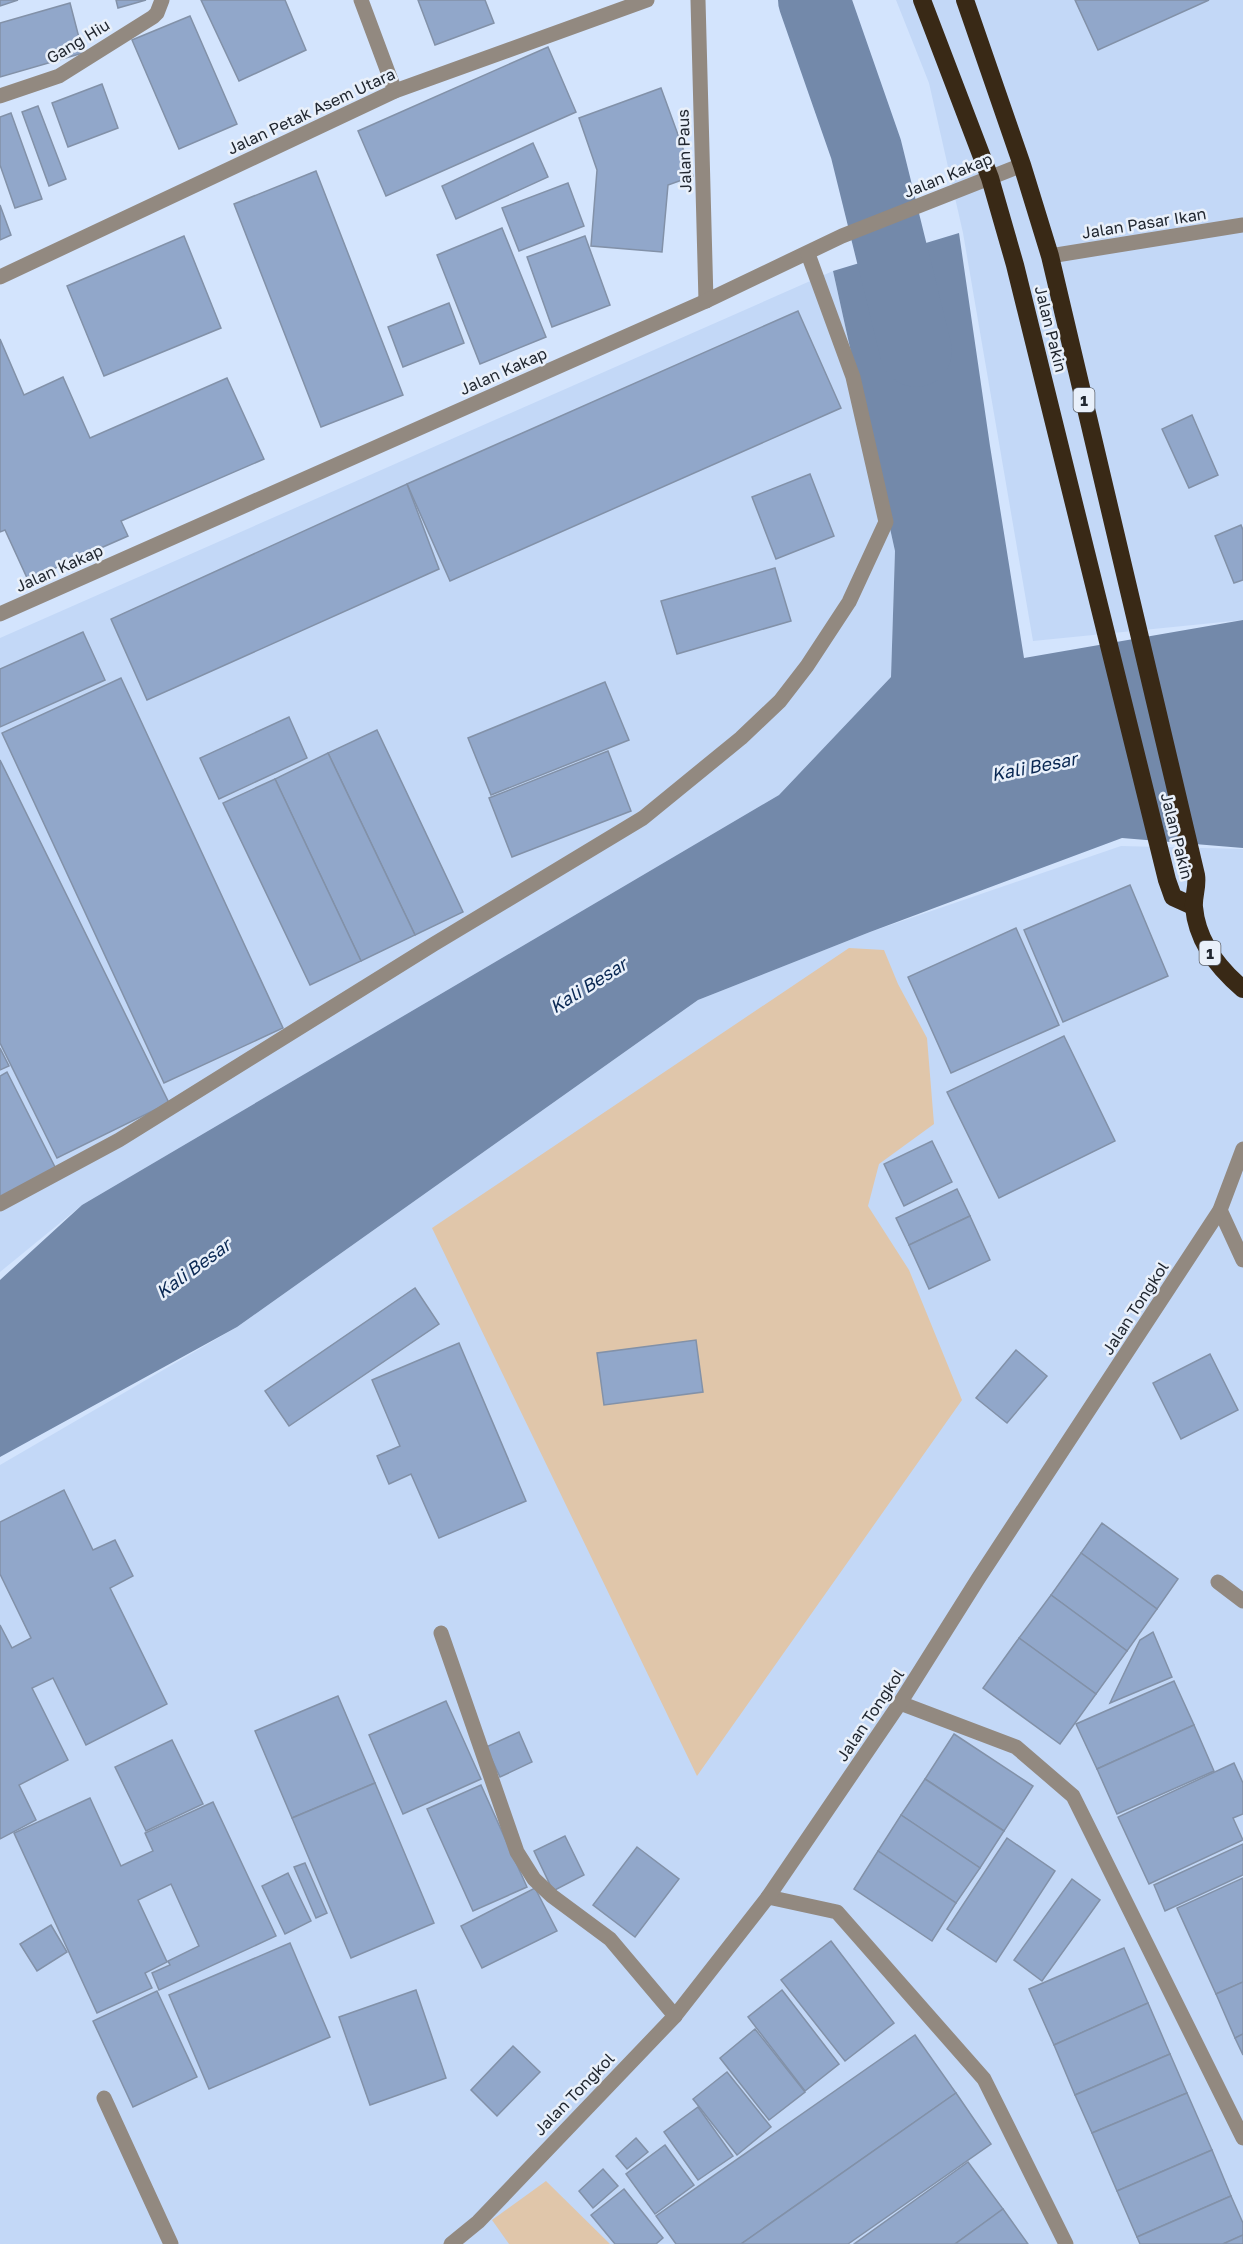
<svg xmlns="http://www.w3.org/2000/svg" width="1243" height="2244" font-family="'Golos Text',sans-serif">
	<style>
		.built { fill: #c3d8f7 }
		.green { fill: #e0c6aa }
		.water { fill: #7389aa }
		.lines { fill: none; stroke-linecap: round; stroke-linejoin: round }
		.river { stroke: #7389aa; stroke-width: 72 }
		.building { fill: #91a7ca; stroke: #8291a8; stroke-width: 1.5 }
		.minor { stroke: #928980; stroke-width: 15 }
		.highway { stroke: #392916; stroke-width: 18 }
		.labels { text-anchor: middle; dominant-baseline: central; stroke-width: 5; stroke-linejoin: round; paint-order: stroke }
		.shield { fill: #e9f0fa; stroke: #5d636d; stroke-width: 1.5 }
		.shield-label { font-size: 15px; font-weight: bold; fill: #212730 }
		.street-label { font-size: 16px; fill: #212730; stroke: #e9f0fa }
		.water-label { font-size: 18px; font-style: italic; fill: #0a2853; stroke: #e9f0fa }
	</style>
	<rect width="100%" height="100%" fill="#d3e4fd"/>
	<g class="built">
		<polygon points="896,0 1243,0 1243,620 1033,641 963,233 929,83"/>
		<polygon points="833,271 895,551 891,677 779,795 82,1205 0,1272 0,638"/>
		<polygon points="1121,846 1243,849 1243,2244 0,2244 0,1465 237,1327 698,1000 870,932"/>
	</g>
	<g class="green">
		<polygon points="849,948 884,950 898,984 927,1038 934,1124 879,1164 868,1206 909,1270 962,1400 697,1776 432,1228"/>
		<polygon points="546,2181 610,2244 509,2244 492,2220"/>
	</g>
	<polygon class="water" points="959,233 990,446 1024,658 1243,620 1243,848 1122,838 870,932 698,1000 237,1327 0,1457 0,1280 82,1205 779,795 891,677 895,551 833,271"/>
	<g class="lines">
		<polyline class="river" points="814,0 866,149 916,351"/>
	</g>
	<g class="building">
		<polygon points="0,0 18,0 0,6"/>
		<polygon points="116,0 146,0 118,8"/>
		<polygon points="201,0 285,0 306,50 239,81"/>
		<polygon points="418,0 485,0 494,23 435,45"/>
		<polygon points="1075,0 1209,0 1098,50"/>
		<polygon points="70,3 83,53 0,77 0,23"/>
		<polygon points="190,16 237,124 179,149 132,40"/>
		<polygon points="548,47 576,112 386,196 358,131"/>
		<polygon points="102,84 118,128 68,147 52,103"/>
		<polygon points="661,88 693,176 668,185 662,252 591,246 597,170 579,118"/>
		<polygon points="38,106 66,179 49,186 22,112"/>
		<polygon points="11,113 42,199 15,208 0,165 0,117"/>
		<polygon points="533,143 548,177 456,219 442,186"/>
		<polygon points="316,171 403,395 321,427 234,204"/>
		<polygon points="568,183 584,226 519,251 502,208"/>
		<polygon points="0,205 11,235 0,240"/>
		<polygon points="502,228 546,337 480,364 437,255"/>
		<polygon points="184,236 221,328 104,376 67,286"/>
		<polygon points="585,236 610,305 552,327 527,257"/>
		<polygon points="449,303 464,343 403,367 388,327"/>
		<polygon points="798,311 841,408 450,581 407,484"/>
		<polygon points="0,339 24,395 63,377 90,438 227,378 264,459 121,521 128,536 28,580 5,530 0,532"/>
		<polygon points="1192,415 1218,475 1189,488 1162,429"/>
		<polygon points="810,474 834,536 776,559 752,497"/>
		<polygon points="407,484 439,569 147,700 111,619"/>
		<polygon points="1241,525 1243,530 1243,580 1234,583 1215,536"/>
		<polygon points="775,568 791,621 677,654 661,601"/>
		<polygon points="83,632 105,680 0,727 0,669"/>
		<polygon points="121,678 283,1028 164,1083 2,733"/>
		<polygon points="605,682 629,740 491,795 468,738"/>
		<polygon points="289,717 307,758 219,799 200,758"/>
		<polygon points="377,730 463,912 415,935 328,753"/>
		<polygon points="608,751 631,811 512,857 489,798"/>
		<polygon points="328,753 415,935 361,961 275,779"/>
		<polygon points="0,760 169,1103 57,1158 0,1043"/>
		<polygon points="275,779 361,961 310,985 223,803"/>
		<polygon points="1130,885 1168,976 1063,1022 1024,930"/>
		<polygon points="1016,928 1059,1025 951,1073 908,977"/>
		<polygon points="1064,1036 1115,1141 999,1198 947,1092"/>
		<polygon points="0,1048 9,1066 0,1070"/>
		<polygon points="7,1072 57,1171 0,1200 0,1076"/>
		<polygon points="932,1141 952,1182 904,1206 884,1164"/>
		<polygon points="957,1189 970,1216 909,1245 896,1218"/>
		<polygon points="970,1216 990,1260 929,1289 909,1245"/>
		<polygon points="415,1288 439,1324 289,1426 265,1391"/>
		<polygon points="696,1340 703,1392 604,1405 597,1353"/>
		<polygon points="459,1343 526,1501 439,1538 411,1474 389,1484 377,1456 400,1446 372,1380"/>
		<polygon points="1016,1350 1047,1376 1007,1423 976,1398"/>
		<polygon points="1210,1354 1238,1410 1181,1439 1153,1383"/>
		<polygon points="64,1490 93,1550 115,1540 133,1576 110,1588 167,1704 86,1745 53,1678 32,1688 68,1760 19,1785 36,1820 0,1839 0,1625 12,1648 31,1638 0,1574 0,1522"/>
		<polygon points="1102,1523 1178,1579 1157,1609 1081,1553"/>
		<polygon points="1081,1553 1157,1609 1127,1651 1051,1595"/>
		<polygon points="1051,1595 1127,1651 1096,1694 1019,1638"/>
		<polygon points="1153,1632 1172,1677 1110,1703 1140,1640"/>
		<polygon points="1019,1638 1096,1694 1060,1744 983,1688"/>
		<polygon points="1174,1681 1194,1725 1097,1769 1076,1724"/>
		<polygon points="338,1696 375,1783 292,1818 255,1731"/>
		<polygon points="446,1701 481,1779 403,1814 369,1735"/>
		<polygon points="1194,1725 1214,1771 1117,1814 1097,1769"/>
		<polygon points="519,1732 532,1762 500,1777 486,1747"/>
		<polygon points="954,1734 1033,1786 1004,1831 925,1779"/>
		<polygon points="172,1740 203,1804 146,1831 115,1767"/>
		<polygon points="1234,1763 1243,1783 1243,1814 1233,1818 1243,1840 1149,1884 1118,1817"/>
		<polygon points="925,1779 1004,1831 980,1868 901,1815"/>
		<polygon points="375,1783 434,1923 351,1958 292,1818"/>
		<polygon points="481,1785 527,1887 473,1911 427,1809"/>
		<polygon points="90,1798 121,1866 153,1851 145,1833 213,1802 276,1936 159,1990 152,1973 170,1965 168,1961 199,1946 171,1884 138,1900 167,1962 145,1973 152,1988 97,2013 14,1833"/>
		<polygon points="901,1815 980,1868 956,1903 878,1851"/>
		<polygon points="565,1836 584,1875 553,1891 534,1851"/>
		<polygon points="1007,1838 1055,1871 996,1962 947,1929"/>
		<polygon points="1243,1844 1243,1875 1165,1911 1154,1885"/>
		<polygon points="637,1847 679,1879 635,1937 593,1905"/>
		<polygon points="878,1851 956,1903 932,1941 854,1889"/>
		<polygon points="305,1863 327,1913 316,1918 294,1867"/>
		<polygon points="288,1873 311,1921 285,1934 262,1886"/>
		<polygon points="1243,1878 1243,1982 1216,1994 1177,1908"/>
		<polygon points="1072,1879 1100,1900 1042,1981 1014,1960"/>
		<polygon points="535,1888 557,1931 482,1968 461,1926"/>
		<polygon points="51,1925 67,1952 37,1971 20,1944"/>
		<polygon points="831,1941 894,2023 845,2061 781,1980"/>
		<polygon points="290,1943 330,2037 209,2089 169,1995"/>
		<polygon points="1124,1948 1148,2003 1054,2045 1029,1989"/>
		<polygon points="1243,1982 1243,2034 1235,2038 1216,1994"/>
		<polygon points="416,1990 446,2078 370,2105 339,2017"/>
		<polygon points="782,1990 839,2064 805,2091 748,2017"/>
		<polygon points="157,1991 197,2077 133,2107 93,2021"/>
		<polygon points="1148,2003 1170,2054 1075,2095 1054,2045"/>
		<polygon points="755,2029 805,2092 769,2120 720,2058"/>
		<polygon points="1243,2034 1243,2055 1235,2038"/>
		<polygon points="915,2035 956,2093 741,2244 676,2244 656,2216"/>
		<polygon points="513,2046 540,2072 497,2116 471,2090"/>
		<polygon points="1170,2054 1187,2093 1092,2133 1075,2095"/>
		<polygon points="727,2072 771,2127 737,2155 693,2099"/>
		<polygon points="956,2093 991,2144 848,2244 741,2244"/>
		<polygon points="1187,2093 1212,2150 1117,2191 1092,2133"/>
		<polygon points="698,2107 733,2156 698,2180 664,2132"/>
		<polygon points="636,2138 648,2152 627,2169 616,2156"/>
		<polygon points="665,2145 694,2185 655,2214 626,2174"/>
		<polygon points="1212,2150 1231,2196 1137,2237 1117,2191"/>
		<polygon points="968,2162 1003,2209 955,2244 854,2244"/>
		<polygon points="603,2169 618,2186 593,2208 579,2191"/>
		<polygon points="624,2189 663,2238 656,2244 615,2244 591,2215"/>
		<polygon points="1231,2196 1243,2223 1243,2235 1223,2244 1140,2244 1137,2237"/>
		<polygon points="1003,2209 1028,2244 955,2244"/>
		<polygon points="1243,2235 1243,2244 1223,2244"/>
	</g>
	<g class="lines">
		<g class="minor">
			<polyline points="361,0 395,91"/>
			<polyline points="698,0 706,301"/>
			<polyline points="0,96 59,76 153,17 157,13 162,0"/>
			<polyline points="1050,256 1243,225"/>
			<polyline points="0,277 395,91 647,0"/>
			<polyline points="0,614 706,301 842,236 1022,165"/>
			<polyline points="0,1204 119,1140 434,944 643,818 741,738 780,701 807,666 849,602 886,522 853,377 808,254"/>
			<polyline points="1220,1210 1243,1260"/>
			<polyline points="1218,1582 1243,1601"/>
			<polyline points="441,1633 517,1852 534,1879 552,1896 610,1939 675,2016"/>
			<polyline points="900,1703 1016,1747 1073,1796 1243,2138"/>
			<polyline points="768,1897 837,1912 984,2079 1066,2244"/>
			<polyline points="104,2098 171,2244"/>
			<polyline points="451,2244 478,2222 675,2016 768,1897 900,1703 978,1579 1220,1210 1243,1149"/>
		</g>
		<g class="highway">
			<polyline points="922,0 990,178 1015,265 1167,880 1173,897 1193,906"/>
			<path d="M965,0L1022,165L1050,256L1196,875C1198,887 1193,896 1194,907C1197,941 1218,968 1243,989"/>
		</g>
	</g>
	<g class="labels">
		<g class="shield">
			<rect x="1073.5" y="388" width="21" height="24" rx="4.5"/>
			<rect x="1199.5" y="941" width="21" height="24" rx="4.5"/>
		</g>
		<g class="shield-label">
			<text x="1084" y="400">1</text>
			<text x="1210" y="953">1</text>
		</g>
		<g class="street-label">
			<text transform="translate(78 41) rotate(-31)">Gang Hiu</text>
			<text transform="translate(311 111) rotate(-25)">Jalan Petak Asem Utara</text>
			<text transform="translate(684 151) rotate(-92)">Jalan Paus</text>
			<text transform="translate(948 175) rotate(-22)">Jalan Kakap</text>
			<text transform="translate(1144 223) rotate(-9)">Jalan Pasar Ikan</text>
			<text transform="translate(1051 329) rotate(76)">Jalan Pakin</text>
			<text transform="translate(503 371) rotate(-24)">Jalan Kakap</text>
			<text transform="translate(59 568) rotate(-24)">Jalan Kakap</text>
			<text transform="translate(1177 836) rotate(76)">Jalan Pakin</text>
			<text transform="translate(1135 1308) rotate(-57)">Jalan Tongkol</text>
			<text transform="translate(870 1715) rotate(-56)">Jalan Tongkol</text>
			<text transform="translate(574 2094) rotate(-46)">Jalan Tongkol</text>
		</g>
		<g class="water-label">
			<text transform="translate(1034 766) rotate(-11)">Kali Besar</text>
			<text transform="translate(588 985) rotate(-32)">Kali Besar</text>
			<text transform="translate(193 1268) rotate(-36)">Kali Besar</text>
		</g>
	</g>
</svg>
